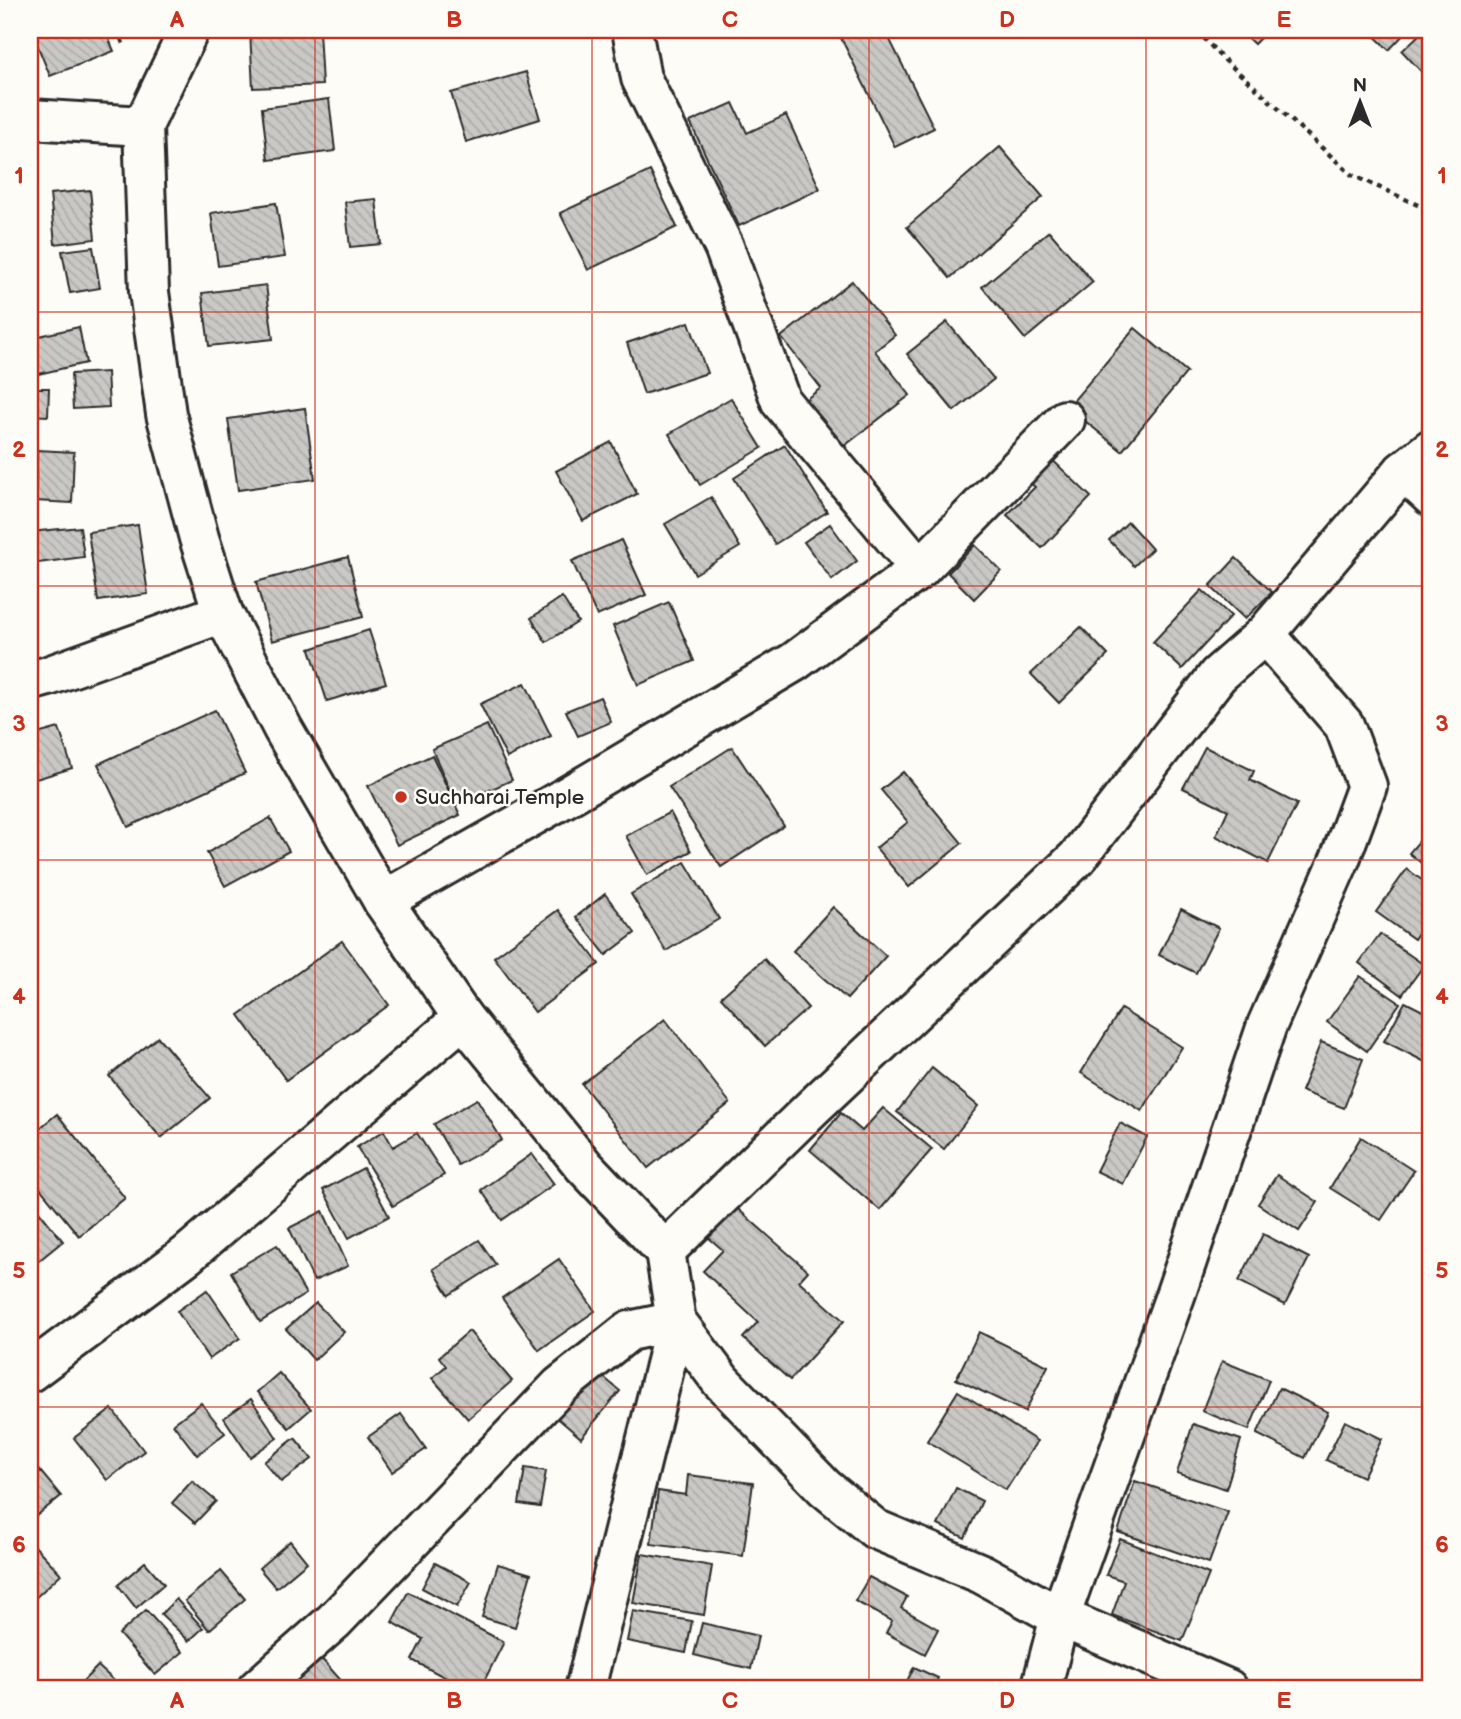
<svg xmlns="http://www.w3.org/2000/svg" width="1461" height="1719" font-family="'Balsamiq Sans',sans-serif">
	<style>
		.building { fill: url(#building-back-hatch); stroke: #2b2b2b; stroke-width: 2 }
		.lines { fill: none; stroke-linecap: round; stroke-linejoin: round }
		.minor-casing { stroke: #2b2b2b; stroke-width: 44 }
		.path { stroke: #2b2b2b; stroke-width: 4.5; stroke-dasharray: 5 5; stroke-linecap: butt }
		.minor { stroke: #fdfcf7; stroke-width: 38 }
		.grid { fill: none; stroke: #c8321e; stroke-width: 2; stroke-opacity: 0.55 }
		.poi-dot { fill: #c8321e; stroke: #fdfcf7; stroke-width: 2.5 }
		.labels { text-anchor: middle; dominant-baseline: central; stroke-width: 5; stroke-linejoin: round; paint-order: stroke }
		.poi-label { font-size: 21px; fill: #2b2b2b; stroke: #fdfcf7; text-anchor: start }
		.neatline { fill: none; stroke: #c8321e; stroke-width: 2.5 }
		.grid-label { font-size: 23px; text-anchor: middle; font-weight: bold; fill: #c8321e }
	</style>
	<defs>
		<pattern id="building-back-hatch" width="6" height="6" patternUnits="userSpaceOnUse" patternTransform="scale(1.75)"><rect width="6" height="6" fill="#c9c8c4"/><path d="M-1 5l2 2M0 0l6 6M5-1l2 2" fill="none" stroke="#adaca9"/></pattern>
	</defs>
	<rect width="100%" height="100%" fill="#fdfcf7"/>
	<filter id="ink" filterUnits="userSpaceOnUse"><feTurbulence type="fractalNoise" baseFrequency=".0143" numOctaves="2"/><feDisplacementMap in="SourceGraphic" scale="14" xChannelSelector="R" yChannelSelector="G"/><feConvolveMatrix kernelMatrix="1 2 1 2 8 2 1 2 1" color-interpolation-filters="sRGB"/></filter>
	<g filter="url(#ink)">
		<g class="building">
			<polygon points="31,30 105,30 114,51 50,76"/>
			<polygon points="124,30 150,30 127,38"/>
			<polygon points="284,30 319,30 322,85 253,88 250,32"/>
			<polygon points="837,30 885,30 934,128 895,147"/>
			<polygon points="1239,30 1268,30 1254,44"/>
			<polygon points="1368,30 1408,30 1389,50"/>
			<polygon points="1424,30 1431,30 1431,82 1402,51"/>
			<polygon points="526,72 540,119 466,142 451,93"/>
			<polygon points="329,99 335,151 268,160 262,108"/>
			<polygon points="733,103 747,133 786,115 820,189 739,226 690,122"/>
			<polygon points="1000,147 1043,197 950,278 907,227"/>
			<polygon points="650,171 677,227 588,270 560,213"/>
			<polygon points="90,190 95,239 55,244 50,194"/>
			<polygon points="376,199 381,244 350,247 345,202"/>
			<polygon points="276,203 285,257 218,266 211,213"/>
			<polygon points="1049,231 1093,282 1025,339 982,287"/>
			<polygon points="93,247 100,288 70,293 62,251"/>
			<polygon points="852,281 895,335 875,351 910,395 843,447 805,400 821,388 781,337"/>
			<polygon points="266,285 273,339 209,346 202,293"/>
			<polygon points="689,322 707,373 644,394 627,343"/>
			<polygon points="947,322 994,379 954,411 907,354"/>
			<polygon points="79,327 86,363 30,376 30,338"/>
			<polygon points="1135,328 1187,372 1122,451 1068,407"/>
			<polygon points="107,372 109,407 73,409 71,374"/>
			<polygon points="30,388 49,388 48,416 30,415"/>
			<polygon points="731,398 762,448 700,485 669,434"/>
			<polygon points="305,408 315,479 238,490 228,419"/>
			<polygon points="611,442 637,494 583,521 556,471"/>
			<polygon points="785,445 827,512 775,544 734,478"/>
			<polygon points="37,450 74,452 72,503 35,501"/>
			<polygon points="1042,450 1091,497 1042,548 1007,515 1035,487 1019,473"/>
			<polygon points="711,497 740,547 695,574 665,524"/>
			<polygon points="1128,522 1152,549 1134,566 1109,540"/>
			<polygon points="830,524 857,561 832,580 804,542"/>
			<polygon points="138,525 148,594 98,601 88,532"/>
			<polygon points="80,527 84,557 30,564 30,532"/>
			<polygon points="621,540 646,595 597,616 572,561"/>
			<polygon points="975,545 1001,571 974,599 948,573"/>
			<polygon points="348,557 363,617 272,641 256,582"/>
			<polygon points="1236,558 1272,592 1245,619 1210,586"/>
			<polygon points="1202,590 1231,616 1182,669 1153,642"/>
			<polygon points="562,597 578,622 546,642 531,618"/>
			<polygon points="669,602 694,661 638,685 613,626"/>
			<polygon points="1081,627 1108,655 1059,703 1031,674"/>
			<polygon points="369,630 386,683 327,701 310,649"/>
			<polygon points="525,683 551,736 507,758 480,704"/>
			<polygon points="600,697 611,722 578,736 566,711"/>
			<polygon points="215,710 245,773 128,827 98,764"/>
			<polygon points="487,725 512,780 456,805 432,749"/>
			<polygon points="59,728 72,768 36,779 30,758 30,736"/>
			<polygon points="732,747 784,826 721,867 669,787"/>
			<polygon points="1205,747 1254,771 1250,780 1297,804 1268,863 1216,836 1228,810 1183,788"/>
			<polygon points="432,755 460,815 397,845 368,786"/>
			<polygon points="903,772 962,843 909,887 876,848 908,822 881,790"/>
			<polygon points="670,812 691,851 647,875 626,836"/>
			<polygon points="270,818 289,851 225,886 207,853"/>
			<polygon points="1431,827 1431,871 1409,853"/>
			<polygon points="685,862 719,919 666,951 631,894"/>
			<polygon points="1407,869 1431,887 1431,914 1414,939 1376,912"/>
			<polygon points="605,894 635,933 606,955 576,917"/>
			<polygon points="833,907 886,956 847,999 793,951"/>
			<polygon points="1181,909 1219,928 1196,973 1159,955"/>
			<polygon points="558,910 599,964 535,1012 494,957"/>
			<polygon points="1380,934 1424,965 1402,995 1359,963"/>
			<polygon points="342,941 389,1005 286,1080 239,1015"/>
			<polygon points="764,959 808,1008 765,1046 721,997"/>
			<polygon points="1360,976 1400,1003 1367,1051 1327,1022"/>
			<polygon points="1405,1002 1431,1015 1431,1065 1384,1041"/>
			<polygon points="1121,1009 1182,1047 1142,1111 1081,1073"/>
			<polygon points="665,1019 730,1103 648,1168 582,1084"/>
			<polygon points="158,1037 210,1098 161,1138 109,1076"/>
			<polygon points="1321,1042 1363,1059 1344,1108 1301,1091"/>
			<polygon points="932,1068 978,1106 944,1149 897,1112"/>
			<polygon points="477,1099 502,1140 458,1165 434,1124"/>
			<polygon points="883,1108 932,1149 880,1210 810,1150 841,1113 862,1131"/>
			<polygon points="57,1114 125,1198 79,1236 30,1176 30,1136"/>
			<polygon points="1120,1123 1147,1137 1123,1184 1096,1171"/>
			<polygon points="384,1131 393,1147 417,1133 444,1175 393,1206 357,1147"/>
			<polygon points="1361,1137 1414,1171 1381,1220 1330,1188"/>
			<polygon points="532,1154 554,1184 502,1220 481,1190"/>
			<polygon points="363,1168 389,1216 349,1238 323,1190"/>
			<polygon points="1277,1175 1318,1202 1299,1231 1258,1204"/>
			<polygon points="30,1200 63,1241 30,1268"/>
			<polygon points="730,1202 808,1271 799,1281 844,1321 790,1380 743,1338 758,1322 703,1271 723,1250 702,1232"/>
			<polygon points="323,1211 348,1266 314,1281 289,1228"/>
			<polygon points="1263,1234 1309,1258 1285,1305 1239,1281"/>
			<polygon points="479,1240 496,1265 449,1295 433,1269"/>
			<polygon points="277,1245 306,1294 260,1322 231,1272"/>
			<polygon points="559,1259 595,1311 539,1350 502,1298"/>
			<polygon points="207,1290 240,1338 209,1359 177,1311"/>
			<polygon points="316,1303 344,1332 314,1360 286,1329"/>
			<polygon points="469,1331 512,1381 468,1419 432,1378 446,1366 439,1357"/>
			<polygon points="979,1332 1048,1366 1025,1412 956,1379"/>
			<polygon points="1222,1361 1269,1380 1249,1430 1202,1411"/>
			<polygon points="588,1364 620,1391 581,1438 548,1410"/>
			<polygon points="279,1373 311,1409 289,1428 257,1392"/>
			<polygon points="1279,1388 1328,1412 1305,1458 1257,1434"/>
			<polygon points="958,1391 1037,1441 1006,1490 927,1441"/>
			<polygon points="251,1399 277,1438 250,1457 224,1418"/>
			<polygon points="201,1403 225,1433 197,1455 173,1424"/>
			<polygon points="112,1409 144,1451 107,1480 74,1438"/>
			<polygon points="401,1414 426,1449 392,1472 368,1437"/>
			<polygon points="1345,1421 1382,1439 1363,1477 1326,1460"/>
			<polygon points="1193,1424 1241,1440 1226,1489 1177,1473"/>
			<polygon points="295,1438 312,1459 281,1482 264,1462"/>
			<polygon points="30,1459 61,1496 30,1521"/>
			<polygon points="525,1468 546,1471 540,1507 519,1504"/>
			<polygon points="688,1475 753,1483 743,1556 651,1544 658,1491 686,1495"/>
			<polygon points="192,1481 216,1501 195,1523 172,1503"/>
			<polygon points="1135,1481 1228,1512 1209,1563 1118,1532"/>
			<polygon points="956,1488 982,1501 965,1538 938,1525"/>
			<polygon points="1120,1539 1209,1574 1182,1641 1112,1615 1124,1581 1106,1575"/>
			<polygon points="30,1541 61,1574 30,1603"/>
			<polygon points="290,1541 307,1562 276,1588 259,1568"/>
			<polygon points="642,1554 712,1566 704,1615 633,1603"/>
			<polygon points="145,1562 164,1584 136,1608 118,1585"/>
			<polygon points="435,1563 471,1582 457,1607 422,1588"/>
			<polygon points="498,1564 531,1574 515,1627 482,1617"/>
			<polygon points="221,1571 245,1599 209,1630 185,1601"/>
			<polygon points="869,1577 907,1597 901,1608 938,1629 925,1654 886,1633 892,1621 855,1601"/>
			<polygon points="408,1592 504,1642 480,1689 467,1689 412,1660 423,1639 392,1622"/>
			<polygon points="176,1599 203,1628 189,1641 161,1614"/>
			<polygon points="146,1610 183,1652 155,1675 119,1634"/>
			<polygon points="633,1611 692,1621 686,1653 627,1641"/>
			<polygon points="702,1623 758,1636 751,1669 694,1655"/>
			<polygon points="311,1647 345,1685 340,1689 304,1689 286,1669"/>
			<polygon points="98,1666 123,1689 75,1689"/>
			<polygon points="914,1667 938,1678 933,1689 903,1689"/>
		</g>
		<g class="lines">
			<defs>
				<g id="minor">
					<polyline points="189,30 143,126 149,292 166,414 199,538 223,613 283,729 383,901 463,1018 584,1166 665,1251 676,1321 721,1381 825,1488 875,1529 982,1574 1060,1617 1228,1689"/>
					<polyline points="632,30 641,78 724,247 781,402 920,569"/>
					<polyline points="30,119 143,126"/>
					<polyline points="1403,471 1431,496"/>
					<polyline points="30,681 48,676 223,613"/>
					<polyline points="383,901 566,797 794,662 920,569 1065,420"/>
					<polyline points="665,1251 813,1107 1077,858 1218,675 1265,634 1403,471 1431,449"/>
					<polyline points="30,1372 187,1255 463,1018"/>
					<polyline points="257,1689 334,1621 560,1386 629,1331 676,1321 585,1689"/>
					<polyline points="1041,1689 1060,1617 1176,1293 1267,1025 1340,859 1367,786 1344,725 1265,634"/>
				</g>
			</defs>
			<use href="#minor" class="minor-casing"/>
			<g class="path">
				<polyline points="117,30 125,48"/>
				<polyline points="1197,30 1218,54 1352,175 1431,211"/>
			</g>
			<use href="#minor" class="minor"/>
		</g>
	</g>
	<path class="grid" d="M315,30V1689M592,30V1689M869,30V1689M1146,30V1689M30,312H1431M30,586H1431M30,860H1431M30,1133H1431M30,1407H1431"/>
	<circle class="poi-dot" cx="401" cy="797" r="7"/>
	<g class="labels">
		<g class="poi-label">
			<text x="415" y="797">Suchharai Temple</text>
		</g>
	</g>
	<rect width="1461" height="1719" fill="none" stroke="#fdfcf7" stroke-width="77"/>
	<g transform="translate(1360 102)" stroke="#fdfcf7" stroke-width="5" paint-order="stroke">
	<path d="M0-5L12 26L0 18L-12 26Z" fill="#2b2b2b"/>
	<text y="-10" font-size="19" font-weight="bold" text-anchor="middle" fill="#2b2b2b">N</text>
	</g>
	<rect x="38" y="38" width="1384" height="1642" class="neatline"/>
	<g class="grid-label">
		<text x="177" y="27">A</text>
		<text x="454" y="27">B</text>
		<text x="730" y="27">C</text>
		<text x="1007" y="27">D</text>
		<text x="1284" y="27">E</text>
		<text x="19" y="183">1</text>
		<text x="1442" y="183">1</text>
		<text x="19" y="457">2</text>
		<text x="1442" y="457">2</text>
		<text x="19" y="731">3</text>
		<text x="1442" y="731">3</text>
		<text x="19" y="1004">4</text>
		<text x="1442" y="1004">4</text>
		<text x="19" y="1278">5</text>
		<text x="1442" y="1278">5</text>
		<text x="19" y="1552">6</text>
		<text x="1442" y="1552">6</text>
		<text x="177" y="1708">A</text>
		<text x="454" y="1708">B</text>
		<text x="730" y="1708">C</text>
		<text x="1007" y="1708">D</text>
		<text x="1284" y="1708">E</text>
	</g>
</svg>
